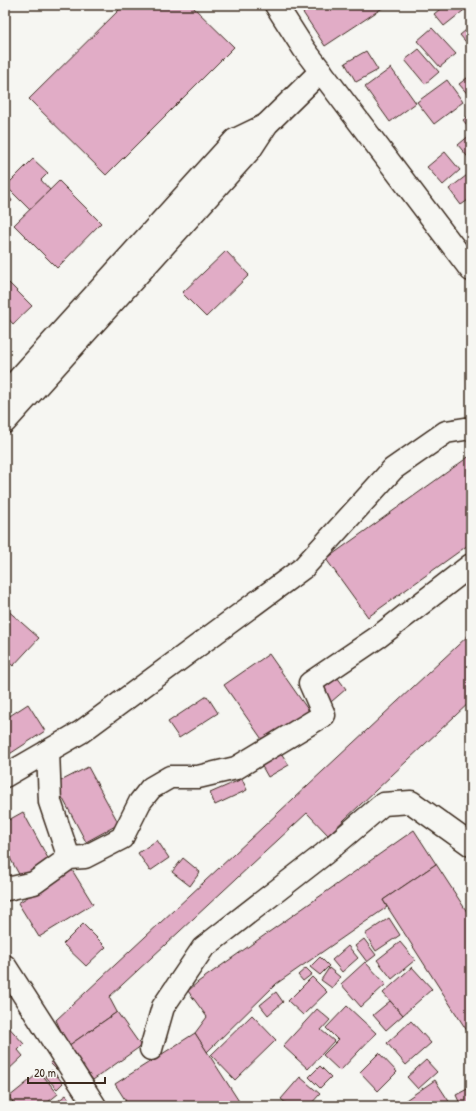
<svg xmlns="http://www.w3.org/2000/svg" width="476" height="1111" font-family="'Patrick Hand',sans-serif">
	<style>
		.building { fill: #e1acc6; stroke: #3b2a1e }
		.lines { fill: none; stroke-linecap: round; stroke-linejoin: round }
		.minor-casing { stroke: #3b2a1e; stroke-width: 25 }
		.minor { stroke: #f6f6f2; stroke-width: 22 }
	</style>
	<rect width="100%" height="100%" fill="#f6f6f2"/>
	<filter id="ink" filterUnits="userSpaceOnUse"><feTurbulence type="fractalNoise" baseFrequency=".025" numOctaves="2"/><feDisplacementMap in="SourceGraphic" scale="8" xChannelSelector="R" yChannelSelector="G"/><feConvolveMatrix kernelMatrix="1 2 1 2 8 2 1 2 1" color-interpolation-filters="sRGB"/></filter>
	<g filter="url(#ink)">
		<g class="building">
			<polygon points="124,5 191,5 234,47 106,175 29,99"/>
			<polygon points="298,5 387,5 325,46"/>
			<polygon points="445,5 466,5 468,7 444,26 434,14"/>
			<polygon points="471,26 471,46 470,47 460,35"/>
			<polygon points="432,28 456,54 440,67 417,41"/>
			<polygon points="419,49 439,72 425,84 405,60"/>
			<polygon points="366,51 378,70 356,82 345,63"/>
			<polygon points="391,68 416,103 390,122 365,87"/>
			<polygon points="471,75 471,96 470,97 459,84"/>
			<polygon points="447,80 463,102 434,124 417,102"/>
			<polygon points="471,114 471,128 470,129 463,120"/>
			<polygon points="471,134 471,161 458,145"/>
			<polygon points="445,152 460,170 443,185 427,167"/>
			<polygon points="33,159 48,173 41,180 50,190 30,210 6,186"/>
			<polygon points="471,172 471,198 461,205 449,189"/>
			<polygon points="59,181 101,223 57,268 14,225"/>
			<polygon points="5,189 12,201 5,205"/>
			<polygon points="226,251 249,275 206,317 182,293"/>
			<polygon points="9,283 32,306 13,324 5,315 5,287"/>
			<polygon points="471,455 471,543 368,617 326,559"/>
			<polygon points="5,608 39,638 13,666 5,659"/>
			<polygon points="471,633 471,701 328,835 307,813 109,997 117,1012 68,1046 56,1020"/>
			<polygon points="269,654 311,714 266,745 224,685"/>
			<polygon points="337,677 346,689 331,702 321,690"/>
			<polygon points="207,696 218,713 179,738 168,722"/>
			<polygon points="28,704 45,731 5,757 5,719"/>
			<polygon points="279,750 289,765 268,777 259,761"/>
			<polygon points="88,767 119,824 86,842 55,784"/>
			<polygon points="242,779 247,790 215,805 210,793"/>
			<polygon points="23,812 50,862 21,878 5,849 5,822"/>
			<polygon points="414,830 436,864 383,900 387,907 276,984 207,1052 195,1033 207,1017 188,991 198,982"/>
			<polygon points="157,840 169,858 150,871 138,853"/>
			<polygon points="183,858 200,872 190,886 172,872"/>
			<polygon points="436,864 471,918 471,1037 383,900"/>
			<polygon points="72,870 93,904 39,937 18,903"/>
			<polygon points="389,918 400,935 376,951 365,934"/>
			<polygon points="83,924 106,947 86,966 63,944"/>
			<polygon points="364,939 376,955 367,962 355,946"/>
			<polygon points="400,942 415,960 392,979 377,960"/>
			<polygon points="348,946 358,958 342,972 332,960"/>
			<polygon points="320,957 329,966 320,975 310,967"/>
			<polygon points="365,962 386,984 361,1007 341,984"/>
			<polygon points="412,967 432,989 403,1015 383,993"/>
			<polygon points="306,968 312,974 303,981 298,975"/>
			<polygon points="329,968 340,977 332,988 321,980"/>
			<polygon points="312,977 327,992 303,1015 288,1001"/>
			<polygon points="276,992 283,1002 268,1015 260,1005"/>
			<polygon points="390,1001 403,1015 386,1030 373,1015"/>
			<polygon points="347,1006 376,1033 340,1071 323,1055 338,1040 326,1028"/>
			<polygon points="317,1009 330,1020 321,1030 334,1041 308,1069 283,1046"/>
			<polygon points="117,1012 141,1046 93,1080 68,1046"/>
			<polygon points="252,1015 276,1040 235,1080 211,1055"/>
			<polygon points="411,1021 431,1043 406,1065 387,1043"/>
			<polygon points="5,1023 24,1044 18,1050 23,1056 5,1073"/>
			<polygon points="195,1033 242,1106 129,1106 115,1084"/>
			<polygon points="379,1053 397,1072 378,1091 360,1072"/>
			<polygon points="55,1057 62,1065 57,1070 50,1063"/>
			<polygon points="426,1060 437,1072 418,1089 407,1077"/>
			<polygon points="320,1066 331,1077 320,1088 309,1077"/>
			<polygon points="52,1070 63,1083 57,1089 45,1076"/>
			<polygon points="40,1072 58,1094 43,1106 9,1106 13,1102 9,1097"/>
			<polygon points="300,1077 320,1094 309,1106 289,1106 281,1099"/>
			<polygon points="435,1080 452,1106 397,1106"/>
			<polygon points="471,1087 471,1106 461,1106 456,1095"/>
			<polygon points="66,1095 74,1106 51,1106"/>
		</g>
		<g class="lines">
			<defs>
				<g id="minor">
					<polyline points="276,5 304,49 471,270"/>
					<polyline points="5,394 235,140 266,125"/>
					<polyline points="5,422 250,150 267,124 321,71"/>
					<polyline points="48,751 50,802 69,858"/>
					<polyline points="5,776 81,732 303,568 393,469 446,432 471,428"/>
					<polyline points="5,886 7,889 34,883 69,858 85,857 122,838 140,802 151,788 170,777 198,777 236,768 324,715 310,683 378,637 471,565"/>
					<polyline points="5,966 95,1106"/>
					<polyline points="151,1049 163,1007 203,948 324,854 383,804 411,802 471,845"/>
				</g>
			</defs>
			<use href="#minor" class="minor-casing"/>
			<use href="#minor" class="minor"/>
		</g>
	</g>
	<rect width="476" height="1111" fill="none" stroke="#f6f6f2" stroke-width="20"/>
	<rect x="10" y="10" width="456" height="1091" fill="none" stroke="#3b2a1e" stroke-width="1.5" filter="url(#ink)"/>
	<path d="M28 1077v6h77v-6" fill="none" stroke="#3b2a1e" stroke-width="2"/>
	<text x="34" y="1077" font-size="12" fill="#3b2a1e" stroke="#f6f6f2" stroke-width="3" paint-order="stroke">20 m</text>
</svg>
